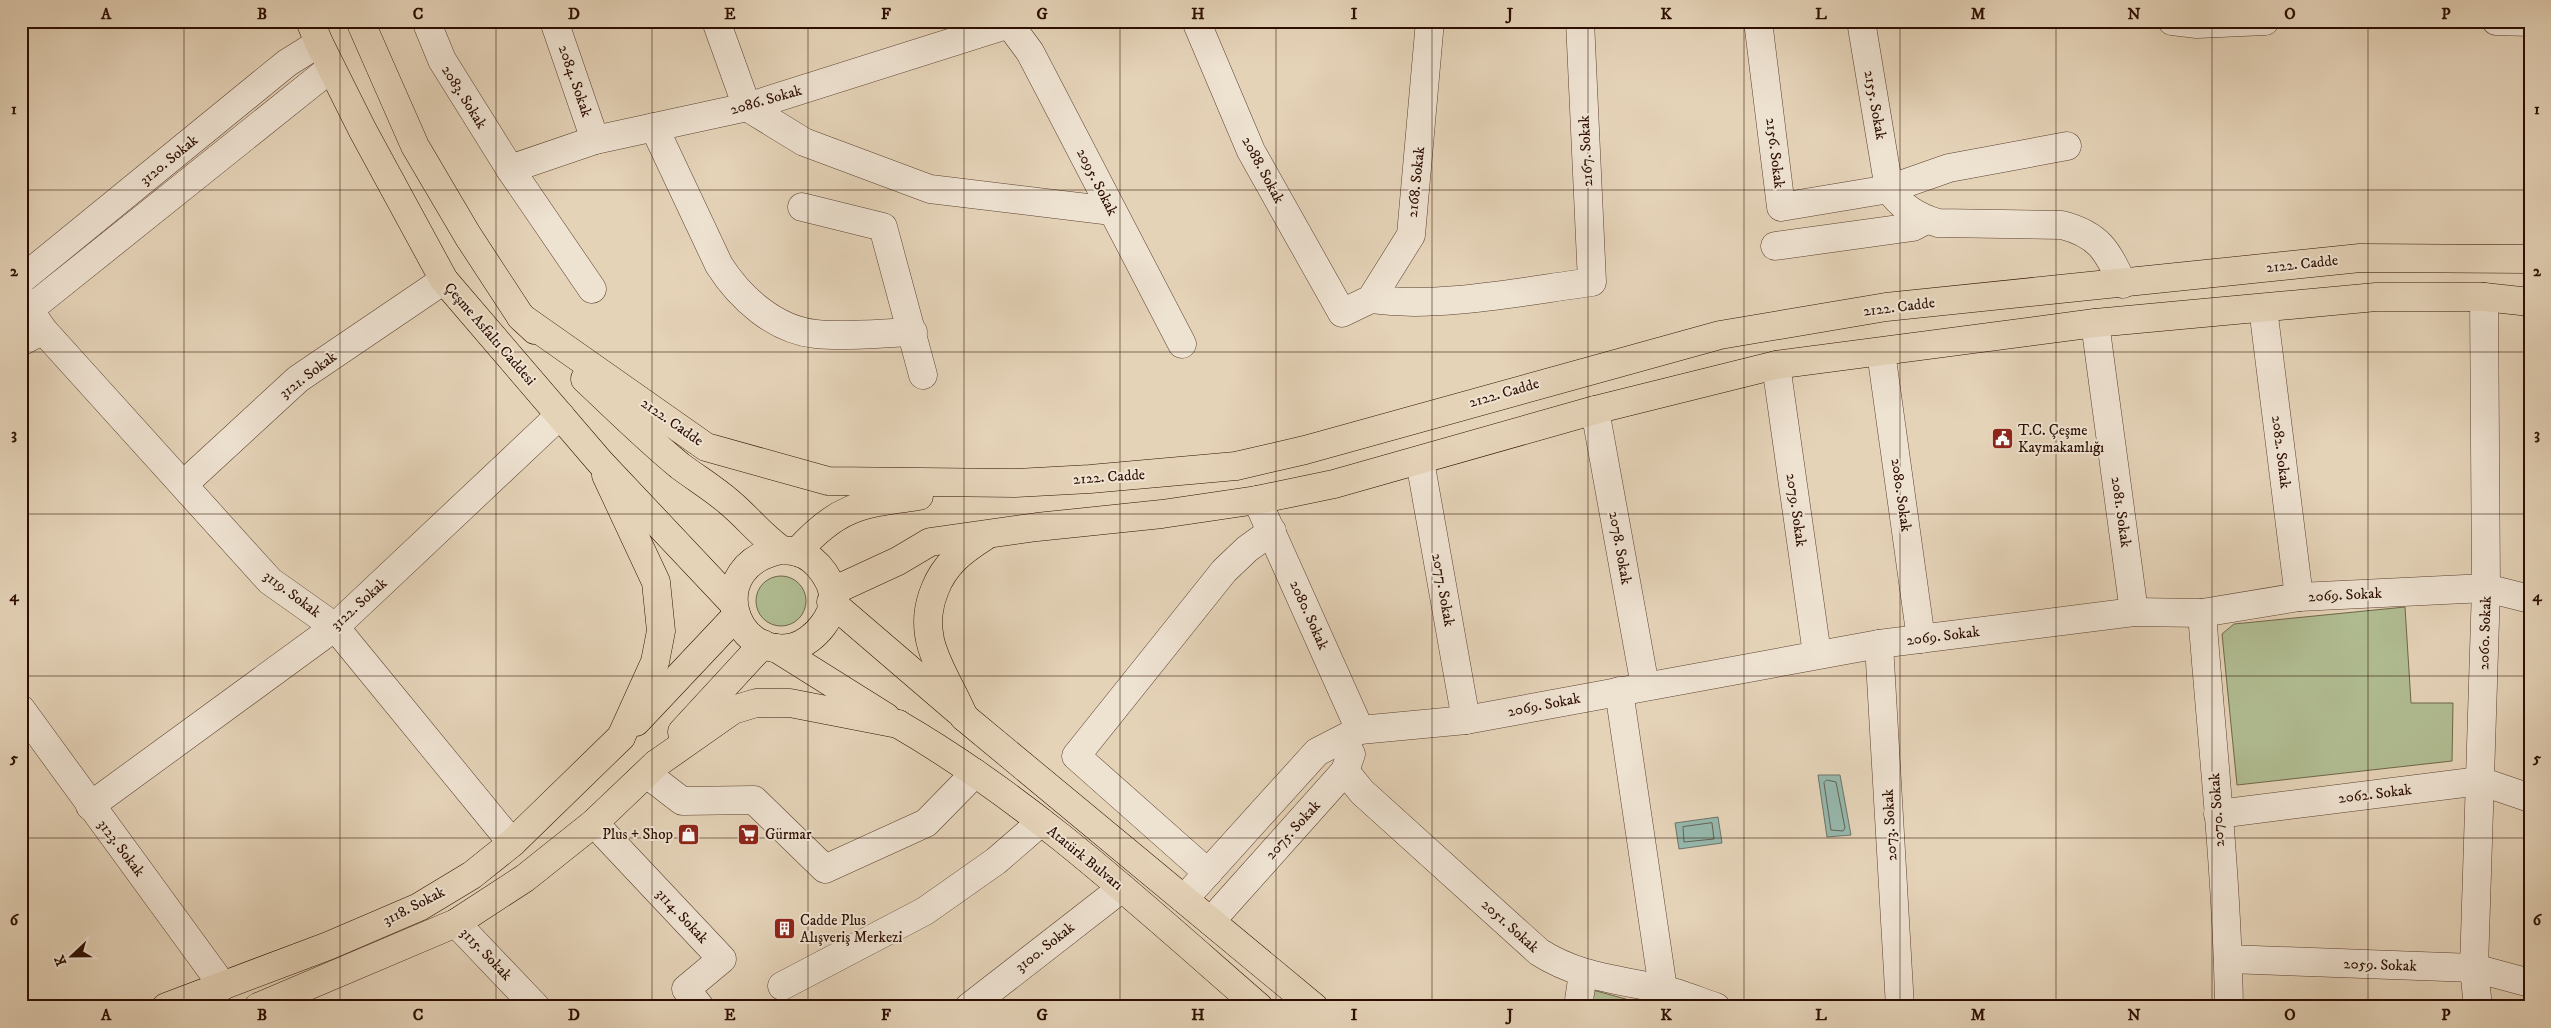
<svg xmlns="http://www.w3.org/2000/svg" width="2551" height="1028" font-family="'IM FELL DW Pica',serif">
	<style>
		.green { fill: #b1bd92; stroke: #6f664a }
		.water { fill: #96b8ad; stroke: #6c7468 }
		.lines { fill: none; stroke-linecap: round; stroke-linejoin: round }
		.shore { stroke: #626357; stroke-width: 1 }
		.minor-casing { stroke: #5b3f2f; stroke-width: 29 }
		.major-casing { stroke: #2d0e01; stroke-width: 29 }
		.highway-casing { stroke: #2d0e01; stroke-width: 29 }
		.minor { stroke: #eee2d1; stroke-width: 28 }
		.major { stroke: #e5d3b8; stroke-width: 28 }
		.highway { stroke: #e5d3b8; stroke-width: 28 }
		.grid { fill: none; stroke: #2d0e01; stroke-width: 1; stroke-opacity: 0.55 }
		.labels { text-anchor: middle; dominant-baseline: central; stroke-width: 4; stroke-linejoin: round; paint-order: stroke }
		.street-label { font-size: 15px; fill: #2d0e01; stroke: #eee2d1 }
		.poi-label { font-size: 15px; fill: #2d0e01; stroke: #eee2d1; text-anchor: start }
		.neatline { fill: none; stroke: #2d0e01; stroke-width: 2 }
		.grid-label { font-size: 16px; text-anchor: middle; font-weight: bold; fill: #2d0e01 }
	</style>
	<rect width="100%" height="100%" fill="#e5d3b8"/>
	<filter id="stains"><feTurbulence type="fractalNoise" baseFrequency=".004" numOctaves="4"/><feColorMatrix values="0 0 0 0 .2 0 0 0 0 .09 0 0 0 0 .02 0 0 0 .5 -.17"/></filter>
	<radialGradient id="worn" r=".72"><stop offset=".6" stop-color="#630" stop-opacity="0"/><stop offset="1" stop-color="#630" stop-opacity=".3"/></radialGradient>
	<g class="green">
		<circle cx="781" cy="601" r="25"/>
		<polygon points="2405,607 2411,703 2453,703 2452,761 2237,785 2222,634 2234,624"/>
		<polygon points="1589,989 1655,1007 1587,1007"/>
	</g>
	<g class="water">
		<polygon points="1818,775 1840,775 1851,835 1827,837"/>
		<polygon points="1718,817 1722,843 1679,849 1675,823"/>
	</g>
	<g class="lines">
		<g class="shore">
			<polygon points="1827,780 1836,782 1845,828 1843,831 1831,830 1824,783"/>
			<polygon points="1712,823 1714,839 1684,842 1683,827"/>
		</g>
		<defs>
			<g id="minor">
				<polyline points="426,21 442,60 510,169 592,289"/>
				<polyline points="554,21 595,140"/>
				<polyline points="716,21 747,107 804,142 930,189 1112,211"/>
				<polyline points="1007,21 1030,52 1182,344"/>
				<polyline points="1196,21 1251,151 1342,313 1371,299 1411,235 1430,21"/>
				<polyline points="1758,21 1781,207 1889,189 1949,168 2067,146"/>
				<path d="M1861,21L1889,189C1901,207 1917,217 1938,223L2062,225C2100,235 2107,251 2123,284"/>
				<polyline points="2172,21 2197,24 2265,21"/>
				<polyline points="2496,21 2530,22"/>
				<path d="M654,127L719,265C740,298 775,330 816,334C847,337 881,333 913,332"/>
				<polyline points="510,169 595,140 747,107 1019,21"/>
				<polyline points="802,207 883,227 923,375"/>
				<polyline points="1775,246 1913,227 1926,220"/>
				<polyline points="21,280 287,63 319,43"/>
				<polyline points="21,297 43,330 270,581 335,627 512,843"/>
				<path d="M1371,299C1437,309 1524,291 1592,282L1580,21"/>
				<polyline points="2263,308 2299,597"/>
				<polyline points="30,309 331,68"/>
				<polyline points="2095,323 2134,612"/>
				<polyline points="21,342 43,330"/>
				<polyline points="1881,352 1921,639"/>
				<polyline points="1776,365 1817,654"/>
				<polyline points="1595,410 1645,686"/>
				<polyline points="1420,461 1466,720"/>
				<polyline points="184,484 298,379 444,280"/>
				<polyline points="1257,500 1360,730"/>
				<path d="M2202,613C2212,744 2227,875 2229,1007"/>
				<polyline points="1879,644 1900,1007"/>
				<polyline points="1619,691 1663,989"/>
				<polyline points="21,709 223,986"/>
				<path d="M1345,771L1362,792L1539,952C1578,977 1617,979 1661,989C1679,993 1698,1001 1716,1007"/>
				<polyline points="647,774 682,801 754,800 825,869 926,823 975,773"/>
				<polyline points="90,806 335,627 560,415"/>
				<polyline points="2218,814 2480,781 2530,798"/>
				<polyline points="594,823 722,959 686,989 700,1007"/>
				<polyline points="1208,873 1076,756 1224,571 1247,549 1272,531"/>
				<polyline points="1184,899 1317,752 1360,730 1466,720 1879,644 2134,612 2202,613 2299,597 2486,588 2530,599"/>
				<polyline points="1211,921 1345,771 1351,754"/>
				<polyline points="456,923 536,1007"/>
				<polyline points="2228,959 2474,968 2530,983"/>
				<polyline points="782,986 925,911 996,861 1041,822"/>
				<polyline points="969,1007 1122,888"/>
				<polyline points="1578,1007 1583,973"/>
				<polyline points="2478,1007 2474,968 2486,588 2484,297"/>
			</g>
			<g id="major">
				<polyline points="964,717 1314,1007"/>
				<path d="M898,724C1031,801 1144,907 1259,1007"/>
				<polyline points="166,1007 328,946 419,907 472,875 512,843 621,737"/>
				<polyline points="258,1007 456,923 525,878 594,823 656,764"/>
			</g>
			<g id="highway">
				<polyline points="310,21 319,43 362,129 444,280 600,462 733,603"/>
				<polyline points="360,21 415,146 468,236 521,317 535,330"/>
				<polyline points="521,317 706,447 828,481 1015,483 1090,479 1236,466 1305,450 1720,335 1886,307 2360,258 2530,259"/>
				<path d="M585,379C616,408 647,439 680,466C696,478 714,489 729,502C746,516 761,535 779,548C784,552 792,550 797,552C808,555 818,564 824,573C827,578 831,584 832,590C839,613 814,642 793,647C732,661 703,565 781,550"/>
				<polyline points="606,475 656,582 661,631 655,662 621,737"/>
				<path d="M797,552C838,506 860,504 919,496"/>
				<polyline points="833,591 898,561 930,542 1037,527 1162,514 1257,500 1334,484 1595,410 1776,365 2095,323 2376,297 2484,297 2530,302"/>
				<polyline points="831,602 958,711"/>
				<polyline points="776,648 886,717"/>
				<path d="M964,717C945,672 914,639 935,589C945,564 962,551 984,537"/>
				<polyline points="636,722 736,616"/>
				<polyline points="682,732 763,644"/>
				<polyline points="656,764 733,710 756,703 790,703 898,724"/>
			</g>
		</defs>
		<use href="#minor" class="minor-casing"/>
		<use href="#major" class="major-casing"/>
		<use href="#highway" class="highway-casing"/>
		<use href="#minor" class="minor"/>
		<use href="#major" class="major"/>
		<use href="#highway" class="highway"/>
	</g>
	<path class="grid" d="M184,21V1007M340,21V1007M496,21V1007M652,21V1007M808,21V1007M964,21V1007M1120,21V1007M1276,21V1007M1432,21V1007M1588,21V1007M1744,21V1007M1900,21V1007M2056,21V1007M2212,21V1007M2368,21V1007M21,190H2530M21,352H2530M21,514H2530M21,676H2530M21,838H2530"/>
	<defs>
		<symbol id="civic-square" viewBox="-11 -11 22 22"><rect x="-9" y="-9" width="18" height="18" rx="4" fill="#8f2418" stroke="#eee2d1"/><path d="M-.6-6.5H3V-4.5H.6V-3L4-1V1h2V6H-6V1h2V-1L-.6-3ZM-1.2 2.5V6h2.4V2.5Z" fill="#fff"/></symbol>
		<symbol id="shop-square" viewBox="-11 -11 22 22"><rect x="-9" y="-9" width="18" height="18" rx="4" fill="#8f2418" stroke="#eee2d1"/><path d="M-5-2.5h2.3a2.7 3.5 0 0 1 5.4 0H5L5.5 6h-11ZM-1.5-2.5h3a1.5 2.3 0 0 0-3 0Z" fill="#fff"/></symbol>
		<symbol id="supermarket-square" viewBox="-11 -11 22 22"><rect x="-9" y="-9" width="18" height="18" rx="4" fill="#8f2418" stroke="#eee2d1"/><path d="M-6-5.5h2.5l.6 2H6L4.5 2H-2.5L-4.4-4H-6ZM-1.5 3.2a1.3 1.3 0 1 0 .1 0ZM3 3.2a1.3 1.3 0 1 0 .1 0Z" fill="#fff"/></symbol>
		<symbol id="building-square" viewBox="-11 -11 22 22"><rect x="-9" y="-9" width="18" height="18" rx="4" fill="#8f2418" stroke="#eee2d1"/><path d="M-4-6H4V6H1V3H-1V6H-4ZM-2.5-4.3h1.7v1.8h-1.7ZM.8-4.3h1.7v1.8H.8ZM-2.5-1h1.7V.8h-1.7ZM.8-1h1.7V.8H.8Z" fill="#fff"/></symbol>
	</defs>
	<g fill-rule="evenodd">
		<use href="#civic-square" x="1990" y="426" width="25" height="25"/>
		<use href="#shop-square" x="676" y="822" width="25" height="25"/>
		<use href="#supermarket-square" x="736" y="822" width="25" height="25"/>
		<use href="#building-square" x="772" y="916" width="25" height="25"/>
	</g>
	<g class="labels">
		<g class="street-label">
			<text transform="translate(575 81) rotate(71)">2084. Sokak</text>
			<text transform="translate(464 97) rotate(58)">2083. Sokak</text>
			<text transform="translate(766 100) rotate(-16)">2086. Sokak</text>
			<text transform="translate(1875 105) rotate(80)">2155. Sokak</text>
			<text transform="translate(1586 151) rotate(-93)">2167. Sokak</text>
			<text transform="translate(1775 153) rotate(83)">2156. Sokak</text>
			<text transform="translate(169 160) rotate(-39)">3120. Sokak</text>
			<text transform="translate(1263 170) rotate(62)">2088. Sokak</text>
			<text transform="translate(1097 182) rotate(63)">2095. Sokak</text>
			<text transform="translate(1416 182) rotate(-84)">2168. Sokak</text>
			<text transform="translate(2302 264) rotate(-6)">2122. Cadde</text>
			<text transform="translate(1899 307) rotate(-7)">2122. Cadde</text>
			<text transform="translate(490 334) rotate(49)">Çeşme Asfaltı Caddesi</text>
			<text transform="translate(308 375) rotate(-37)">3121. Sokak</text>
			<text transform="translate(1504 393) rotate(-16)">2122. Cadde</text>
			<text transform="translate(672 422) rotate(35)">2122. Cadde</text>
			<text transform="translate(2281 452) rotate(83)">2082. Sokak</text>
			<text transform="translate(1109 477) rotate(-4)">2122. Cadde</text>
			<text transform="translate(1901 495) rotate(82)">2080. Sokak</text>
			<text transform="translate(1796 510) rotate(82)">2079. Sokak</text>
			<text transform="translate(2121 512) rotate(82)">2081. Sokak</text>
			<text transform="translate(1620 548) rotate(80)">2078. Sokak</text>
			<text transform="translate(1443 590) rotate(80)">2077. Sokak</text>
			<text transform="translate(292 594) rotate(37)">3119. Sokak</text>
			<text transform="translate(2345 595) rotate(-3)">2069. Sokak</text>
			<text transform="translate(359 604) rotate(-42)">3122. Sokak</text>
			<text transform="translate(1309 615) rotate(66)">2080. Sokak</text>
			<text transform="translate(2485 633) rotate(-88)">2060. Sokak</text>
			<text transform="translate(1943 636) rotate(-7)">2069. Sokak</text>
			<text transform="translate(1544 705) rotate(-11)">2069. Sokak</text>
			<text transform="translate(2375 794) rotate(-7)">2062. Sokak</text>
			<text transform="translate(2217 810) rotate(-94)">2070. Sokak</text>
			<text transform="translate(1890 825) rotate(-93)">2073. Sokak</text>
			<text transform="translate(1293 830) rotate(-48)">2075. Sokak</text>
			<text transform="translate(121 848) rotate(53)">3123. Sokak</text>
			<text transform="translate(1085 858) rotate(39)">Atatürk Bulvarı</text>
			<text transform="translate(414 906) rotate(-27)">3118. Sokak</text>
			<text transform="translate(682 916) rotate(47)">3114. Sokak</text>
			<text transform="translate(1510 926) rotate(42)">2051. Sokak</text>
			<text transform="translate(1045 947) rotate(-38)">3100. Sokak</text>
			<text transform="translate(486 954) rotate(46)">3115. Sokak</text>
			<text transform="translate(2380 965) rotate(2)">2059. Sokak</text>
		</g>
		<g class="poi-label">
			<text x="2018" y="430">T.C. Çeşme<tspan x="2018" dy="17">Kaymakamlığı</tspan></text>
			<text x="673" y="834" text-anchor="end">Plus + Shop</text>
			<text x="765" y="834">Gürmar</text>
			<text x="800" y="920">Cadde Plus<tspan x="800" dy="17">Alışveriş Merkezi</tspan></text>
		</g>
	</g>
	<rect width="2551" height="1028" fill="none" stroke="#e5d3b8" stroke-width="55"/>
	<g transform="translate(72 956) rotate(248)" stroke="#eee2d1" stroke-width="4" paint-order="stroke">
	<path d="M0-4L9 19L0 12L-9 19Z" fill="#2d0e01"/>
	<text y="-8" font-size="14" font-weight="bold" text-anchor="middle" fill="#2d0e01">K</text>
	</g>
	<rect x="28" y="28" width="2496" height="972" class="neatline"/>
	<g class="grid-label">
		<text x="106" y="19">A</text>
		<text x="262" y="19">B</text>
		<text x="418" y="19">C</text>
		<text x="574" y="19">D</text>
		<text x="730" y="19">E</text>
		<text x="886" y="19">F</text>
		<text x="1042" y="19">G</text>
		<text x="1198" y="19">H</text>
		<text x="1354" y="19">I</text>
		<text x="1510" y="19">J</text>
		<text x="1666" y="19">K</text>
		<text x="1821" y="19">L</text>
		<text x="1978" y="19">M</text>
		<text x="2134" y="19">N</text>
		<text x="2290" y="19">O</text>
		<text x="2446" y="19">P</text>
		<text x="14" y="114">1</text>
		<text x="2537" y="114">1</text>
		<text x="14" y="276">2</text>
		<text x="2537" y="276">2</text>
		<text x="14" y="439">3</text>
		<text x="2537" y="439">3</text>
		<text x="14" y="601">4</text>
		<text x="2537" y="601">4</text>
		<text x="14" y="763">5</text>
		<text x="2537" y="763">5</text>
		<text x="14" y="925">6</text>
		<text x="2537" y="925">6</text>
		<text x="106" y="1020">A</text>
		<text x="262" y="1020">B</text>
		<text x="418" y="1020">C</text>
		<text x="574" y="1020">D</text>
		<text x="730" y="1020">E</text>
		<text x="886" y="1020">F</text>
		<text x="1042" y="1020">G</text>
		<text x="1198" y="1020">H</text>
		<text x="1354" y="1020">I</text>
		<text x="1510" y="1020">J</text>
		<text x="1666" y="1020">K</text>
		<text x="1821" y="1020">L</text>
		<text x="1978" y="1020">M</text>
		<text x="2134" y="1020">N</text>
		<text x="2290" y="1020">O</text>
		<text x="2446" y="1020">P</text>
	</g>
	<rect width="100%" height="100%" filter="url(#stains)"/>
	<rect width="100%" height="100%" fill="url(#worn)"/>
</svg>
